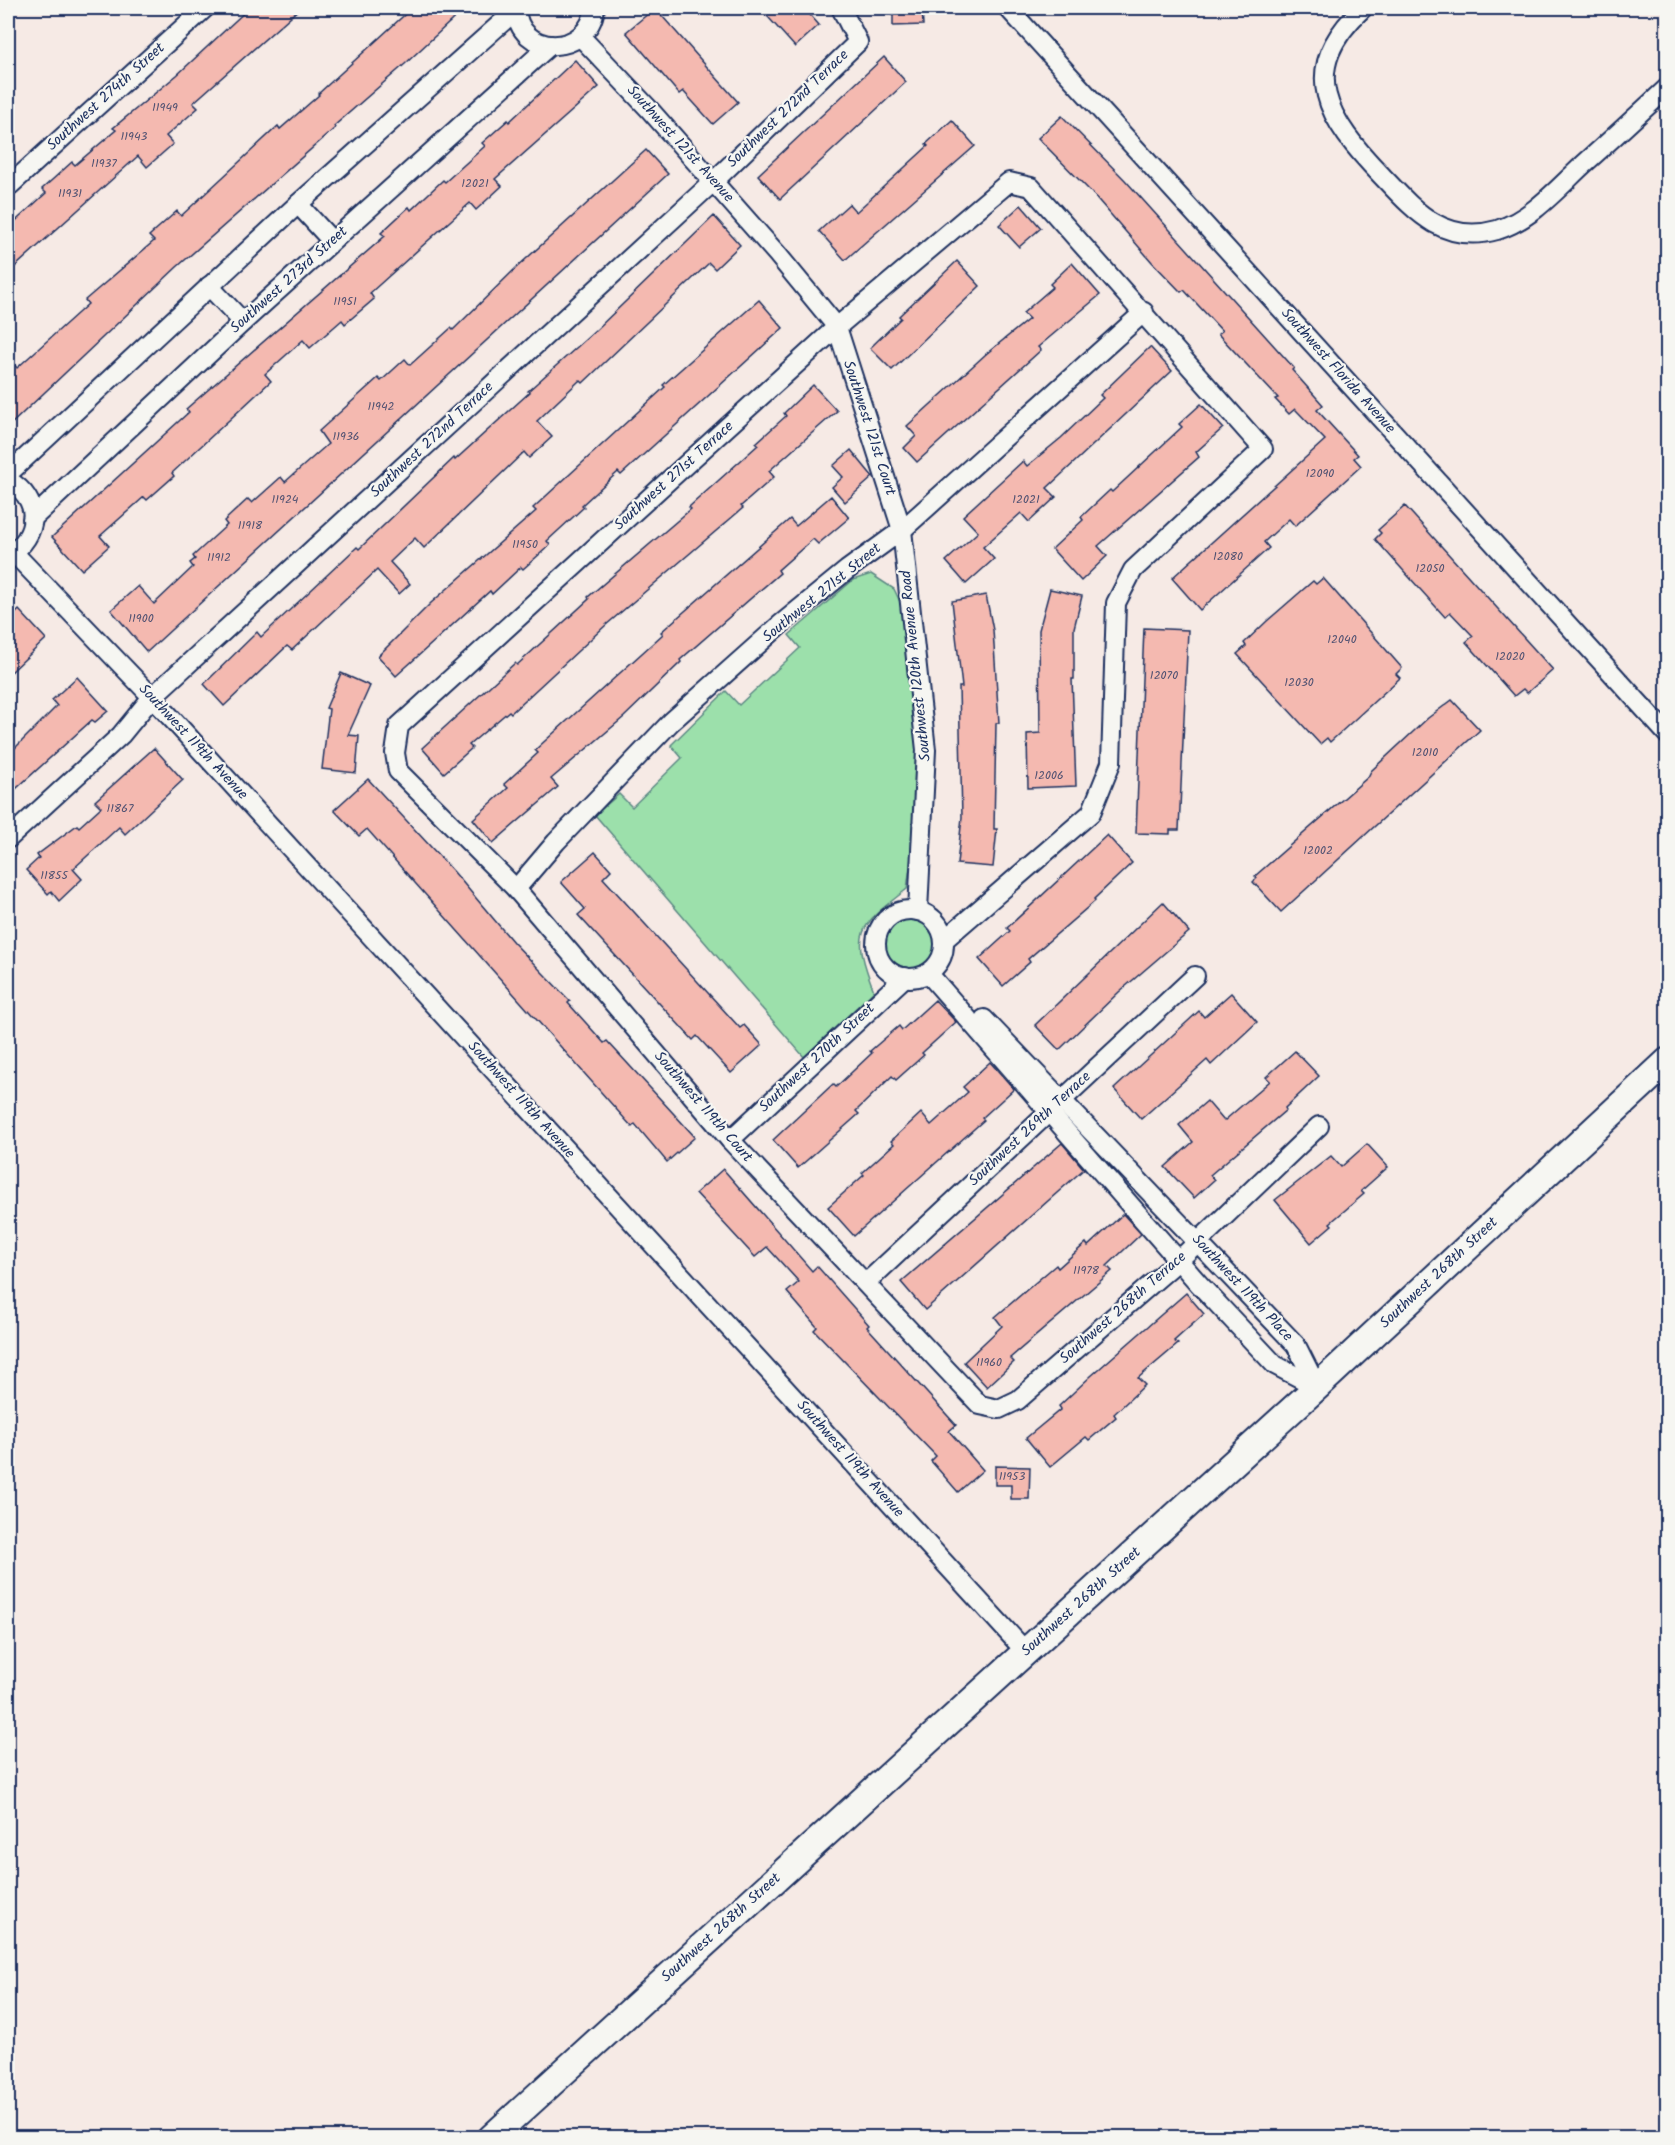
<svg xmlns="http://www.w3.org/2000/svg" width="1675" height="2145" font-family="Kalam,sans-serif">
	<style>
		.green { fill: #9ce0ab; stroke: #5c8884; stroke-width: 1.5 }
		.building { fill: #f4b9b0; stroke: #1b2f5e; stroke-width: 1.5 }
		.lines { fill: none; stroke-linecap: round; stroke-linejoin: round }
		.minor-casing { stroke: #1b2f5e; stroke-width: 22 }
		.secondary-casing { stroke: #1b2f5e; stroke-width: 30 }
		.minor { stroke: #f6f6f2; stroke-width: 18 }
		.secondary { stroke: #f6f6f2; stroke-width: 26 }
		.labels { text-anchor: middle; dominant-baseline: central; stroke-width: 4.5; stroke-linejoin: round; paint-order: stroke }
		.number-label { font-size: 12px; fill: #515272 }
		.street-label { font-size: 15px; fill: #1b2f5e; stroke: #f6f6f2 }
	</style>
	<rect width="100%" height="100%" fill="#f6eae5"/>
	<filter id="ink" filterUnits="userSpaceOnUse"><feTurbulence type="fractalNoise" baseFrequency=".0167" numOctaves="2"/><feDisplacementMap in="SourceGraphic" scale="12" xChannelSelector="R" yChannelSelector="G"/><feConvolveMatrix kernelMatrix="1 2 1 2 8 2 1 2 1" color-interpolation-filters="sRGB"/></filter>
	<g filter="url(#ink)">
		<g class="green">
			<path d="M871,574L894,589L901,604L916,715V819L907,889C858,927 851,931 874,991L804,1057L595,815L619,794L632,807L682,758L671,745L726,691L739,705L800,648L789,635L853,580Z"/>
			<circle cx="910" cy="945" r="26"/>
		</g>
		<g class="building">
			<polygon points="249,8 300,8 193,103 198,108 166,136 173,144 147,167 138,156 8,273 8,228 46,193 42,189 72,162 75,165 116,130 113,128 177,75"/>
			<polygon points="412,8 465,8 405,64 334,126 335,128 177,267 8,427 8,357 17,368 88,304 85,300 154,241 149,236 177,211 181,216 278,126 280,129 319,95 318,94"/>
			<polygon points="655,8 738,102 713,124 683,91 679,94 626,32"/>
			<polygon points="760,8 804,8 819,25 795,47"/>
			<polygon points="893,8 922,8 923,25 893,26"/>
			<polygon points="884,57 906,82 780,199 758,175"/>
			<polygon points="575,60 599,87 495,179 502,186 476,210 470,203 370,293 374,299 345,324 342,320 310,348 303,340 265,374 271,381 172,473 174,476 147,500 144,497 100,536 109,546 82,570 52,537 189,412 186,409 385,236 381,233 409,207 411,210 443,180 445,182 485,146 482,143 508,120 509,122"/>
			<polygon points="1062,116 1125,180 1294,368 1292,370 1323,405 1317,410 1358,455 1354,458 1361,466 1295,526 1289,519 1264,542 1269,548 1200,610 1172,578 1325,440 1295,409 1289,414 1275,399 1278,398 1218,334 1222,331 1184,290 1181,292 1152,262 1093,194 1038,138"/>
			<polygon points="952,120 975,146 845,260 819,231 849,204 856,212 928,146 926,144"/>
			<polygon points="646,150 668,174 147,652 111,610 138,586 154,604 193,567 190,563 195,559 193,556 227,525 224,521 248,499 252,503 281,477 285,482 328,444 319,431 378,378 381,381 405,359 410,365 451,328 453,330 516,268"/>
			<polygon points="1021,205 1041,228 1019,247 999,225"/>
			<polygon points="714,216 740,245 715,269 709,263 583,383 580,380 537,421 552,437 529,458 524,452 424,548 415,538 390,562 410,584 399,594 377,570 292,650 287,646 224,706 204,684 257,632 261,637 357,547 359,549 454,458 455,460 530,392 528,391 595,331"/>
			<polygon points="957,261 980,286 892,370 870,348 901,318 899,316"/>
			<polygon points="1072,263 1100,295 1038,347 1041,350 917,462 904,448 916,436 907,426 986,354 1029,319 1023,313 1053,287 1050,284"/>
			<polygon points="759,300 783,328 621,475 618,472 582,505 584,507 547,541 550,545 523,569 521,567 492,594 490,591 396,676 378,656 431,603 536,511 533,508 665,387 663,385"/>
			<polygon points="1150,347 1172,371 1047,488 1056,497 1029,522 1021,513 983,547 994,559 966,584 946,561 978,532 963,516 1023,461 1027,466 1061,438 1103,398 1100,395"/>
			<polygon points="813,385 837,411 769,471 774,477 741,506 743,508 606,625 511,713 509,711 469,745 472,748 444,773 422,748 515,663 517,665 589,599 588,597 691,509 689,507 758,445 756,443 786,416 784,413"/>
			<polygon points="1201,404 1223,428 1196,452 1199,457 1098,546 1107,556 1081,581 1052,549 1083,520 1081,517 1110,490 1112,492 1182,427 1179,424"/>
			<polygon points="851,450 873,477 845,502 832,487 843,477 833,466"/>
			<polygon points="831,496 849,518 818,544 813,539 778,570 780,573 680,660 681,662 624,717 551,779 558,787 493,843 473,819 508,788 504,784 538,753 535,750 663,634 661,632 790,519 796,526"/>
			<polygon points="1405,506 1553,670 1527,693 1523,689 1514,696 1466,642 1473,636 1450,612 1445,617 1375,539 1381,533 1378,530"/>
			<polygon points="1323,578 1402,668 1396,674 1400,678 1330,742 1327,738 1320,744 1237,654 1246,646 1244,643 1267,621 1313,581 1316,584"/>
			<polygon points="1050,589 1082,596 1074,628 1074,679 1072,679 1076,786 1028,788 1027,734 1040,733 1039,630"/>
			<polygon points="986,595 993,630 999,723 996,723 994,829 997,829 993,867 957,864 962,817 959,687 962,687 952,601"/>
			<polygon points="19,610 46,639 8,675 8,621"/>
			<polygon points="1144,628 1188,630 1179,830 1170,830 1170,834 1136,833"/>
			<polygon points="341,673 370,686 348,735 359,736 356,773 322,769 329,709 326,708"/>
			<polygon points="77,677 108,711 95,722 92,720 8,796 8,755 57,706 52,700"/>
			<polygon points="1452,700 1480,730 1281,912 1253,882 1257,878 1255,876 1368,777 1371,771 1428,718"/>
			<polygon points="154,748 183,780 125,834 119,827 73,869 82,879 59,901 51,891 48,894 26,870 39,858 37,855 77,825 79,827 101,807 95,801"/>
			<polygon points="368,779 454,872 513,942 570,1001 568,1003 604,1043 607,1041 695,1137 667,1162 635,1124 632,1127 367,829 359,836 334,810"/>
			<polygon points="1107,835 1132,863 1094,899 1095,901 1028,959 1030,962 1003,986 979,959 1010,931 1007,928"/>
			<polygon points="595,852 611,870 603,878 740,1028 744,1025 762,1045 731,1073 697,1036 693,1040 578,915 585,909 561,882"/>
			<polygon points="1163,902 1189,932 1119,992 1059,1050 1035,1025"/>
			<polygon points="1231,993 1257,1022 1211,1065 1207,1060 1141,1119 1114,1089 1199,1011 1204,1017"/>
			<polygon points="935,1000 956,1022 922,1053 924,1055 896,1080 892,1076 856,1111 859,1114 798,1168 773,1140 833,1084 836,1087 872,1053 870,1051 899,1026 902,1030"/>
			<polygon points="1295,1051 1319,1076 1285,1108 1286,1110 1210,1175 1214,1180 1194,1198 1165,1167 1193,1142 1179,1125 1207,1101 1224,1121 1270,1081 1266,1077"/>
			<polygon points="990,1062 1014,1089 982,1118 984,1120 854,1236 828,1207 864,1175 862,1173 894,1144 891,1141 921,1113 931,1125 968,1092 963,1087"/>
			<polygon points="1062,1143 1084,1169 925,1310 901,1282"/>
			<polygon points="1367,1144 1388,1167 1361,1191 1364,1194 1330,1223 1332,1225 1311,1243 1275,1200 1331,1156 1341,1167"/>
			<polygon points="723,1169 812,1271 817,1266 869,1325 867,1327 956,1425 949,1431 983,1470 958,1492 931,1461 936,1456 814,1330 817,1327 787,1292 799,1282 767,1247 755,1257 696,1193"/>
			<polygon points="1123,1214 1141,1234 1107,1266 1112,1271 1010,1358 1014,1362 987,1387 964,1362 1002,1326 995,1317 1056,1265 1058,1268 1086,1243 1088,1246"/>
			<polygon points="1186,1293 1204,1314 1174,1341 1178,1344 1138,1378 1145,1385 1114,1414 1116,1417 1089,1440 1086,1437 1050,1467 1026,1438 1061,1409 1059,1406 1091,1376"/>
			<polygon points="995,1466 1030,1467 1029,1499 1011,1499 1011,1485 995,1485"/>
		</g>
		<g class="lines">
			<defs>
				<g id="minor">
					<path d="M516,8C518,57 588,58 595,8"/>
					<polyline points="1008,8 1668,735"/>
					<path d="M1363,8C1295,71 1328,120 1382,176C1415,211 1444,245 1497,230C1531,220 1559,187 1584,164C1612,139 1640,113 1668,87"/>
					<polyline points="580,36 649,109 777,254 837,327 902,530 926,750 918,911"/>
					<polyline points="8,187 205,8"/>
					<polyline points="298,204 331,240"/>
					<polyline points="209,286 243,322"/>
					<polyline points="8,474 298,204 516,10"/>
					<path d="M8,480C42,500 40,535 8,556"/>
					<polyline points="32,519 243,322 550,45"/>
					<polyline points="13,552 152,697 1026,1652"/>
					<polyline points="8,839 121,735 152,697 713,182 858,42 841,8"/>
					<polyline points="516,889 556,842 671,722 781,624 847,570 902,530 1144,312"/>
					<circle cx="910" cy="944" r="34"/>
					<polyline points="944,940 1091,813 1111,763 1116,603 1133,570 1263,449 1031,187 1009,182 837,327 399,726 395,753 398,771 516,889 730,1140 980,1405 999,1409 1018,1400 1179,1260 1319,1126"/>
					<polyline points="928,973 1199,1284 1275,1365 1317,1387"/>
					<polyline points="984,1019 1296,1345 1317,1387"/>
					<polyline points="730,1140 905,977"/>
					<polyline points="866,1283 1195,976"/>
				</g>
				<polyline id="secondary" points="491,2138 1317,1387 1668,1061"/>
			</defs>
			<use href="#minor" class="minor-casing"/>
			<use href="#secondary" class="secondary-casing"/>
			<use href="#minor" class="minor"/>
			<use href="#secondary" class="secondary"/>
		</g>
	</g>
	<g class="labels">
		<g class="number-label">
			<text x="165" y="107">11949</text>
			<text x="134" y="136">11943</text>
			<text x="104" y="163">11937</text>
			<text x="475" y="183">12021</text>
			<text x="70" y="193">11931</text>
			<text x="345" y="301">11951</text>
			<text x="381" y="406">11942</text>
			<text x="346" y="436">11936</text>
			<text x="1320" y="473">12090</text>
			<text x="285" y="499">11924</text>
			<text x="1026" y="499">12021</text>
			<text x="250" y="525">11918</text>
			<text x="525" y="544">11950</text>
			<text x="1228" y="556">12080</text>
			<text x="219" y="557">11912</text>
			<text x="1430" y="568">12050</text>
			<text x="141" y="618">11900</text>
			<text x="1342" y="639">12040</text>
			<text x="1510" y="656">12020</text>
			<text x="1164" y="675">12070</text>
			<text x="1299" y="682">12030</text>
			<text x="1425" y="752">12010</text>
			<text x="1049" y="775">12006</text>
			<text x="120" y="808">11867</text>
			<text x="1318" y="850">12002</text>
			<text x="54" y="875">11855</text>
			<text x="1086" y="1270">11978</text>
			<text x="989" y="1362">11960</text>
			<text x="1012" y="1476">11953</text>
		</g>
		<g class="street-label">
			<text transform="translate(106 97) rotate(-42)">Southwest 274th Street</text>
			<text transform="translate(788 109) rotate(-44)">Southwest 272nd Terrace</text>
			<text transform="translate(680 144) rotate(48)">Southwest 121st Avenue</text>
			<text transform="translate(289 280) rotate(-42)">Southwest 273rd Street</text>
			<text transform="translate(1338 371) rotate(48)">Southwest Florida Avenue</text>
			<text transform="translate(869 428) rotate(72)">Southwest 121st Court</text>
			<text transform="translate(432 440) rotate(-43)">Southwest 272nd Terrace</text>
			<text transform="translate(674 476) rotate(-42)">Southwest 271st Terrace</text>
			<text transform="translate(822 593) rotate(-39)">Southwest 271st Street</text>
			<text transform="translate(916 666) rotate(-96)">Southwest 120th Avenue Road</text>
			<text transform="translate(193 742) rotate(47)">Southwest 119th Avenue</text>
			<text transform="translate(817 1058) rotate(-43)">Southwest 270th Street</text>
			<text transform="translate(521 1100) rotate(48)">Southwest 119th Avenue</text>
			<text transform="translate(703 1107) rotate(49)">Southwest 119th Court</text>
			<text transform="translate(1030 1129) rotate(-43)">Southwest 269th Terrace</text>
			<text transform="translate(1439 1273) rotate(-43)">Southwest 268th Street</text>
			<text transform="translate(1242 1288) rotate(47)">Southwest 119th Place</text>
			<text transform="translate(1123 1308) rotate(-41)">Southwest 268th Terrace</text>
			<text transform="translate(850 1459) rotate(48)">Southwest 119th Avenue</text>
			<text transform="translate(1081 1602) rotate(-42)">Southwest 268th Street</text>
			<text transform="translate(721 1928) rotate(-42)">Southwest 268th Street</text>
		</g>
	</g>
	<rect width="1675" height="2145" fill="none" stroke="#f6f6f2" stroke-width="30"/>
	<rect x="15" y="15" width="1645" height="2115" fill="none" stroke="#1b2f5e" stroke-width="2" filter="url(#ink)"/>
</svg>
